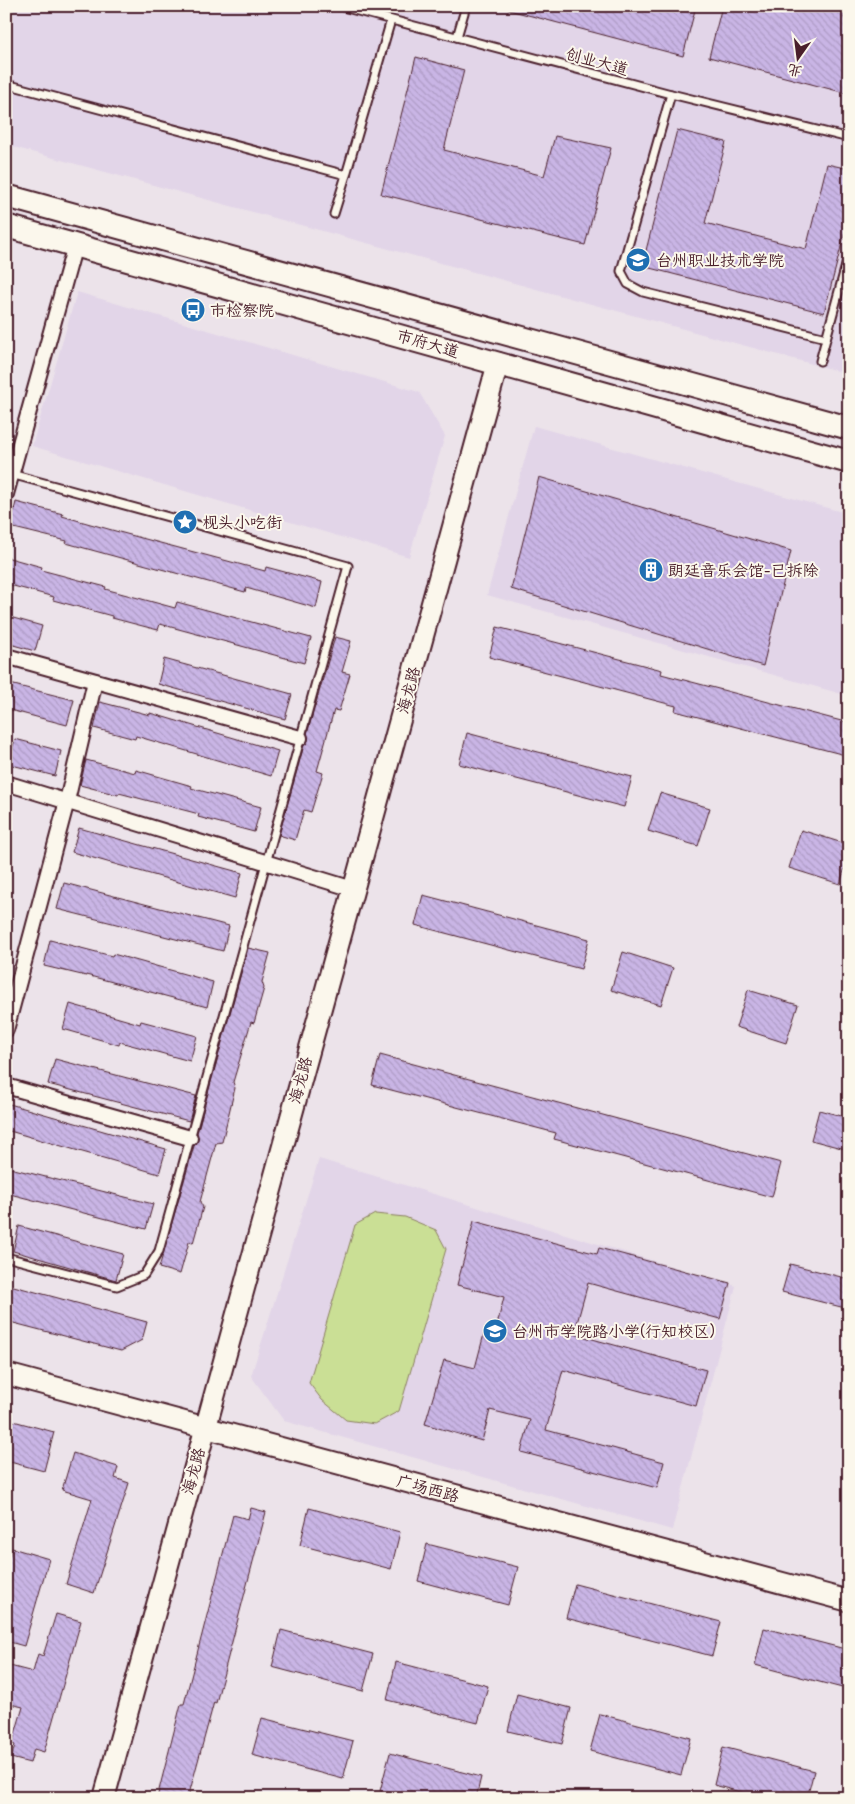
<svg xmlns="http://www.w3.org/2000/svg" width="855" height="1804" font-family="'Patrick Hand','LXGW WenKai TC',sans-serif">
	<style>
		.built { fill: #e2d5e8 }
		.green { fill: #cadf95; stroke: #8a7f60 }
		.building { fill: url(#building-back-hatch); stroke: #4a1f2b }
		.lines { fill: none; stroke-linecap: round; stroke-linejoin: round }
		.lane-casing { stroke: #4a1f2b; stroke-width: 11 }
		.street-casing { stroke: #4a1f2b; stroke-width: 18 }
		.secondary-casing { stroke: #4a1f2b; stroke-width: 24 }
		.primary-casing { stroke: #4a1f2b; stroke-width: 26 }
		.lane { stroke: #fbf7ec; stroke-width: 7 }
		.street { stroke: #fbf7ec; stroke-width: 14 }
		.secondary { stroke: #fbf7ec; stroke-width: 20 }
		.primary { stroke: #fbf7ec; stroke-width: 22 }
		.labels { text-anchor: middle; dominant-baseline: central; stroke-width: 4; stroke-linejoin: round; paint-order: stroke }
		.street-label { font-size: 16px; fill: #4a1f2b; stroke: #fbf7ec }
		.poi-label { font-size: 16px; fill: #4a1f2b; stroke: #fbf7ec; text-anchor: start }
	</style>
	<defs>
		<pattern id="building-back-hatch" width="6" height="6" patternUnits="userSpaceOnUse" patternTransform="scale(1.25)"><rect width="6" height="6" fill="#c9b5e5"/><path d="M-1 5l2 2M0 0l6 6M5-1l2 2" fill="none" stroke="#ae9bc5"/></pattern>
	</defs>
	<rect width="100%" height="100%" fill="#ece3ea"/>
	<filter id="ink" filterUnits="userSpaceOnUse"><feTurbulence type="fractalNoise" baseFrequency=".02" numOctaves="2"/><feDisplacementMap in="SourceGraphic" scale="10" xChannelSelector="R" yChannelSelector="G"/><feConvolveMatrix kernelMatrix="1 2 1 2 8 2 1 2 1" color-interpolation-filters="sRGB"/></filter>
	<g filter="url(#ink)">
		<g class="built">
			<polygon points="6,6 849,6 849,374 6,145"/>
			<polygon points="77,292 419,392 445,436 409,557 32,446"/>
			<polygon points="534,426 849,514 849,696 487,595"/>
			<polygon points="319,1159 736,1286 672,1530 284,1421 251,1376"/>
		</g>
		<polygon class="green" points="375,1214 405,1217 436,1230 446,1249 399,1411 375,1424 346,1420 322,1400 309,1383 355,1225"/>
		<g class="building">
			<polygon points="510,6 696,6 683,56 509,10"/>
			<polygon points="722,6 847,6 844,18 849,20 849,94 709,57"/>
			<polygon points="416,57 464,70 444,150 544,176 555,136 611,148 585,245 381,194"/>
			<polygon points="677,130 726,142 705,223 806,249 827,164 849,169 849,216 824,313 642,266"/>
			<polygon points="539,477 791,551 763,666 511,589"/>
			<polygon points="16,502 63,514 62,516 119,532 265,571 266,567 322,582 316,608 246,588 245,592 66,543 67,541 10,527"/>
			<polygon points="6,557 42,567 41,570 106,587 105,589 175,608 177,602 311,638 304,663 160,624 158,630 112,618 112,616 53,600 54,597 6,584"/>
			<polygon points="6,616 42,626 35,651 6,643"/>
			<polygon points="497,627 662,670 661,674 849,723 849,756 675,711 676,706 489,657"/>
			<polygon points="335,637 351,641 342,672 350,674 339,711 334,710 317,771 323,773 311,812 304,810 295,840 279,835 304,745 308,741 307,734"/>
			<polygon points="164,659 292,694 285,719 158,684"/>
			<polygon points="6,683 74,700 67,725 6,709"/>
			<polygon points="100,702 150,715 150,713 278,751 271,776 136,736 135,739 94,728"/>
			<polygon points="467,733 632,777 624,807 459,764"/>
			<polygon points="15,739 61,751 55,776 8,764"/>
			<polygon points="86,760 135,773 136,770 192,786 191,788 261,807 254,832 198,817 199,814 119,793 118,795 80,785"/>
			<polygon points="660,793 710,808 698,846 648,831"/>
			<polygon points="79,828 242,873 235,898 72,852"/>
			<polygon points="801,830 849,845 849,854 840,884 789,868"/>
			<polygon points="64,883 229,926 223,951 57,909"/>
			<polygon points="423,895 589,939 581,969 415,925"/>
			<polygon points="50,940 112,956 113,954 213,982 207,1007 86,975 86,976 44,966"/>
			<polygon points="248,948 270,953 262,982 264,988 254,1023 251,1022 233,1082 235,1088 222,1142 216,1143 200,1202 203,1207 193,1243 189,1242 180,1274 159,1268 194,1146 198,1140 197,1133"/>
			<polygon points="623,952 673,968 661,1005 611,990"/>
			<polygon points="748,990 798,1005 786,1043 736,1027"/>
			<polygon points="70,1004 140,1024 141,1021 197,1036 190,1061 120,1042 119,1045 63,1029"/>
			<polygon points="380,1055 781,1163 772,1197 554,1139 556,1133 372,1085"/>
			<polygon points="55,1059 196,1096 189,1121 48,1084"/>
			<polygon points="6,1103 166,1149 159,1174 6,1130"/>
			<polygon points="819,1110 849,1118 849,1150 811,1140"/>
			<polygon points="6,1167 153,1204 146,1229 6,1193"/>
			<polygon points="474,1221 597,1254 599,1248 730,1283 720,1319 588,1283 574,1334 706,1370 696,1406 563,1370 546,1430 664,1462 657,1488 521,1452 530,1420 490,1410 482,1441 425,1424 444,1360 475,1368 484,1334 494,1337 504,1297 457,1285"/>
			<polygon points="19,1226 123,1254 116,1280 13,1251"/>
			<polygon points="790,1264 849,1279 849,1309 782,1292"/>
			<polygon points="6,1284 147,1322 142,1340 121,1351 6,1321"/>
			<polygon points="6,1419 54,1432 44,1471 6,1461"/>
			<polygon points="73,1453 118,1467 115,1478 129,1483 94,1593 66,1584 92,1499 62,1490"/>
			<polygon points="251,1508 266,1512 216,1703 214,1702 188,1798 157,1798 181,1704 184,1704 233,1515 248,1519"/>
			<polygon points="309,1508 400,1532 391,1569 300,1545"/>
			<polygon points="427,1544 518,1567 508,1605 418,1581"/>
			<polygon points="12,1548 49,1559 24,1646 6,1641 6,1567"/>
			<polygon points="575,1584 721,1622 712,1656 566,1618"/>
			<polygon points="56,1614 81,1621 44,1752 34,1749 30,1763 11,1758 15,1745 12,1744 23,1707 6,1703 6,1665 33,1672 38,1654 43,1656"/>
			<polygon points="764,1628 849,1650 849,1676 846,1689 755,1665"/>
			<polygon points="281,1630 373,1654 363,1691 272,1667"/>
			<polygon points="396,1662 488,1686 478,1723 387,1700"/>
			<polygon points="517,1694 571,1708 562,1744 508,1731"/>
			<polygon points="600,1714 691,1738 681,1775 590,1751"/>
			<polygon points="262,1718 353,1741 343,1779 252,1755"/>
			<polygon points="723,1747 814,1771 807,1798 763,1798 714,1785"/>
			<polygon points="390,1753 481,1777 476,1798 407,1798 380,1791"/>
		</g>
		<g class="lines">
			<defs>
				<g id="lane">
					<polyline points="339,6 671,94 849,138"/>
					<polyline points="457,37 466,6"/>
					<polyline points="6,84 346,175 391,20"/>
					<polyline points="671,94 621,271 628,284 643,292 826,338"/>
					<polyline points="334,214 346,175"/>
					<polyline points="820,361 849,254"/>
					<polyline points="6,1257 117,1286 144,1275 159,1251 348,566 11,474"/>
				</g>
				<g id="street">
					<polyline points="6,494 75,245"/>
					<polyline points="6,656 300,738"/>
					<polyline points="6,783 353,889"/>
					<polyline points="6,1030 67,801 95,681"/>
					<polyline points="6,1086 190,1138"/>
				</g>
				<g id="secondary">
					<polyline points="6,1374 849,1601"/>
					<polyline points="104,1798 498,363"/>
				</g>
				<g id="primary">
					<polyline points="6,196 849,428"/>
					<polyline points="6,226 849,462"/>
				</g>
			</defs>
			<use href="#lane" class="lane-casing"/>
			<use href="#street" class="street-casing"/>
			<use href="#secondary" class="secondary-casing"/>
			<use href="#primary" class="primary-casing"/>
			<use href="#lane" class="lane"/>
			<use href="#street" class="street"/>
			<use href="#secondary" class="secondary"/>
			<use href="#primary" class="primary"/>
		</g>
	</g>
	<defs>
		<symbol id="university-disc" viewBox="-11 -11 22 22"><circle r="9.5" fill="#1f6fb2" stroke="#fbf7ec"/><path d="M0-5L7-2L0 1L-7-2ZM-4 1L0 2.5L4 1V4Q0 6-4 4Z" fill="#fff"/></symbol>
		<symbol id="bus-disc" viewBox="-11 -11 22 22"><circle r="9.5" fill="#1f6fb2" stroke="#fbf7ec"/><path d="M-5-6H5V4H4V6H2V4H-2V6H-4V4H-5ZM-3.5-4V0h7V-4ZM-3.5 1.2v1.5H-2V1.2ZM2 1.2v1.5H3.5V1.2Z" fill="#fff"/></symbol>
		<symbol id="sight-disc" viewBox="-11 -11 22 22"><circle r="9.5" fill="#1f6fb2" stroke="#fbf7ec"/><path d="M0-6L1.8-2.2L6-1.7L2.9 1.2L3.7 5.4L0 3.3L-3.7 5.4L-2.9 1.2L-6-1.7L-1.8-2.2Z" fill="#fff"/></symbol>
		<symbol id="building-disc" viewBox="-11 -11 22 22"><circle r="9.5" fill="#1f6fb2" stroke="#fbf7ec"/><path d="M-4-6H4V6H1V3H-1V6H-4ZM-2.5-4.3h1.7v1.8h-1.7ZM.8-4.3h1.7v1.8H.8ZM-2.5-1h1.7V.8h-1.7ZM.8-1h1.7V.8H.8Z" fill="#fff"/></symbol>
		<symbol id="school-disc" viewBox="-11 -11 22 22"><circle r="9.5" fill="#1f6fb2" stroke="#fbf7ec"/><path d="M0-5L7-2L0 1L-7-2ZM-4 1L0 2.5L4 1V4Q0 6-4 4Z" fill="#fff"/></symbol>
	</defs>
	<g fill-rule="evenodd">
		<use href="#university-disc" x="624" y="246" width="28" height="28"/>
		<use href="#bus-disc" x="179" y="296" width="28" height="28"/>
		<use href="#sight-disc" x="171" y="508" width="28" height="28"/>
		<use href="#building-disc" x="637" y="556" width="28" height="28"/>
		<use href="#school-disc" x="481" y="1317" width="28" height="28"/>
	</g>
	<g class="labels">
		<g class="street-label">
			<text transform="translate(597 61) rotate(15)">创业大道</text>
			<text transform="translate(428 343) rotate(16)">市府大道</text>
			<text transform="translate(408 690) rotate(-75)">海龙路</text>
			<text transform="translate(300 1080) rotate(-75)">海龙路</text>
			<text transform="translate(193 1471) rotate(-75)">海龙路</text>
			<text transform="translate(428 1488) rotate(15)">广场西路</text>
		</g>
		<g class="poi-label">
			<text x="656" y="260">台州职业技术学院</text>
			<text x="210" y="310">市检察院</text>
			<text x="202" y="522">枧头小吃街</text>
			<text x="668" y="570">朗廷音乐会馆-已拆除</text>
			<text x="512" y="1331">台州市学院路小学(行知校区)</text>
		</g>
	</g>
	<rect width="855" height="1804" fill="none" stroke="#fbf7ec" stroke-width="25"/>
	<rect x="12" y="12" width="830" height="1779" fill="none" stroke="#4a1f2b" stroke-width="2" filter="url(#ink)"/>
	<g transform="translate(798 58) rotate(194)" stroke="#fbf7ec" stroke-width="4" paint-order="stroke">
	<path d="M0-4L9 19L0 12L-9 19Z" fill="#4a1f2b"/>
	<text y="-8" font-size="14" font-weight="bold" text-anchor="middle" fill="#4a1f2b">北</text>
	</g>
</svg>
